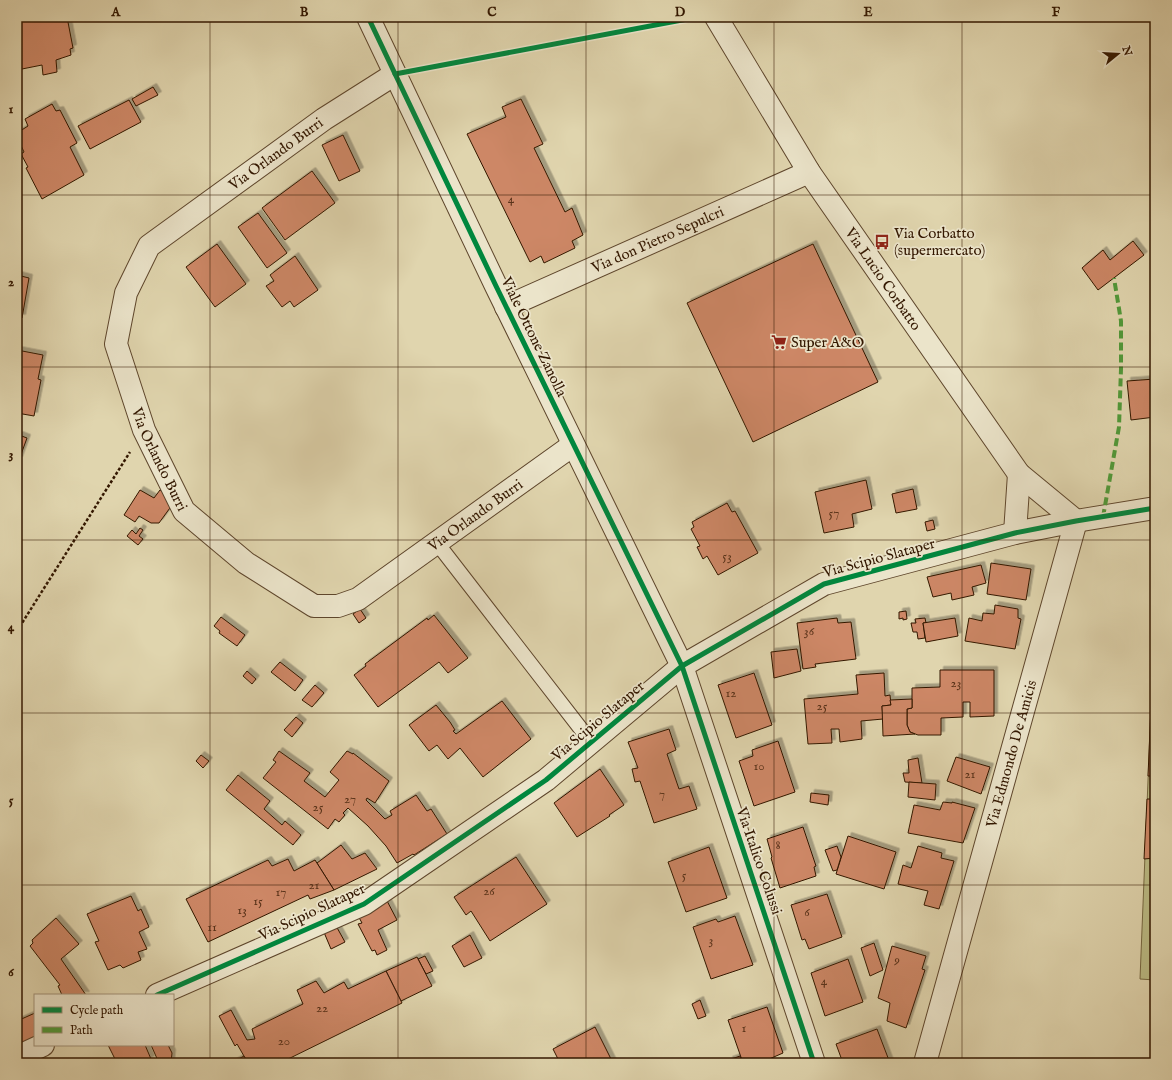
<svg xmlns="http://www.w3.org/2000/svg" width="1172" height="1080" font-family="'IM FELL English',serif">
	<style>
		.green { fill: #bbbb85; stroke: #776942 }
		.building { fill: #cd8766; stroke: #331700; filter: url(#shadow) }
		.lines { fill: none; stroke-linecap: round; stroke-linejoin: round }
		.service-casing { stroke: #5e462c; stroke-width: 16 }
		.minor-casing { stroke: #5e462c; stroke-width: 24 }
		.path { stroke: #331700; stroke-width: 2.5; stroke-dasharray: 3 2; stroke-linecap: butt }
		.service { stroke: #ebe4ca; stroke-width: 14 }
		.minor { stroke: #ebe4ca; stroke-width: 22 }
		.quiet { stroke: #519939; stroke-width: 4; stroke-dasharray: 8 4; stroke-linecap: butt }
		.cycleway-casing { stroke: #ebe4ca; stroke-width: 8 }
		.cycleway { stroke: #00873e; stroke-width: 5 }
		.grid { fill: none; stroke: #331700; stroke-width: 1; stroke-opacity: 0.55 }
		.labels { text-anchor: middle; dominant-baseline: central; stroke-width: 3.5; stroke-linejoin: round; paint-order: stroke }
		.number-label { font-size: 13px; fill: #5a331a }
		.street-label { font-size: 15px; fill: #331700; stroke: #ebe4ca }
		.poi-label { font-size: 15px; fill: #331700; stroke: #ebe4ca; text-anchor: start }
		.neatline { fill: none; stroke: #331700; stroke-width: 1.5 }
		.grid-label { font-size: 13px; text-anchor: middle; font-weight: bold; fill: #331700 }
	</style>
	<defs>
		<filter id="shadow"><feDropShadow dx="3.5" dy="-3.5" stdDeviation="0" flood-color="#0004"/></filter>
	</defs>
	<rect width="100%" height="100%" fill="#e0d5ae"/>
	<filter id="stains"><feTurbulence type="fractalNoise" baseFrequency=".005" numOctaves="4"/><feColorMatrix values="0 0 0 0 .2 0 0 0 0 .09 0 0 0 0 .02 0 0 0 .5 -.17"/></filter>
	<radialGradient id="worn" r=".72"><stop offset=".6" stop-color="#630" stop-opacity="0"/><stop offset="1" stop-color="#630" stop-opacity=".3"/></radialGradient>
	<polygon class="green" points="1151,706 1155,706 1155,980 1140,979"/>
	<g class="building">
		<polygon points="17,17 67,17 73,48 70,49 71,55 56,60 57,72 43,75 42,65 17,70"/>
		<polygon points="153,87 158,95 136,106 132,99"/>
		<polygon points="521,99 543,144 534,148 565,212 572,208 583,235 572,241 575,248 544,263 541,256 530,262 467,134 506,117 502,107"/>
		<polygon points="129,100 141,122 90,149 78,126"/>
		<polygon points="52,104 56,111 60,110 77,143 70,147 84,175 42,199 26,168 28,167 21,154 24,152 17,137 17,133 28,126 25,119"/>
		<polygon points="343,135 360,171 339,181 322,145"/>
		<polygon points="312,171 335,203 285,240 262,208"/>
		<polygon points="258,213 287,253 267,268 238,227"/>
		<polygon points="1133,241 1144,255 1098,290 1082,268 1103,250 1110,260"/>
		<polygon points="217,244 246,284 215,307 186,267"/>
		<polygon points="813,244 878,382 753,442 687,303"/>
		<polygon points="295,256 318,290 294,307 290,301 282,307 266,286 274,281 270,275"/>
		<polygon points="17,275 29,278 22,318 17,317"/>
		<polygon points="17,350 43,355 38,379 41,380 34,416 17,413"/>
		<polygon points="1155,379 1155,417 1131,420 1127,381"/>
		<polygon points="19,435 27,438 19,460 17,459 17,443"/>
		<polygon points="866,480 872,509 852,514 854,527 824,533 815,492"/>
		<polygon points="913,489 917,509 896,513 892,494"/>
		<polygon points="140,490 154,498 160,490 175,501 159,523 151,523 139,516 135,522 124,515"/>
		<polygon points="727,503 732,512 735,511 758,553 718,575 707,556 703,559 697,547 700,546 691,529 694,527 692,522"/>
		<polygon points="933,520 935,529 927,531 925,522"/>
		<polygon points="140,528 143,530 139,536 143,539 138,545 127,536 132,530 136,534"/>
		<polygon points="991,563 1031,569 1026,600 987,594"/>
		<polygon points="981,565 986,583 972,587 974,595 952,600 951,593 933,597 927,577"/>
		<polygon points="995,605 1018,609 1018,618 1021,619 1015,649 965,641 969,618 982,621 983,613 994,614"/>
		<polygon points="360,609 366,618 359,623 353,614"/>
		<polygon points="906,611 907,619 903,620 903,618 899,619 899,612"/>
		<polygon points="434,615 468,658 448,673 439,662 378,707 354,675 366,666 365,664 427,618 428,620"/>
		<polygon points="221,617 245,635 237,646 219,633 220,631 214,626"/>
		<polygon points="837,618 838,623 851,622 856,659 815,664 816,667 803,669 797,623"/>
		<polygon points="925,618 926,623 923,623 925,638 918,639 917,632 913,632 911,623 916,623 915,619"/>
		<polygon points="955,618 958,636 926,642 923,623"/>
		<polygon points="797,649 801,671 774,678 771,652"/>
		<polygon points="280,662 303,680 295,691 271,672"/>
		<polygon points="940,670 994,670 994,716 970,717 970,702 963,702 963,717 941,718 941,735 918,735 910,732 907,725 907,709 912,708 912,688 940,687"/>
		<polygon points="247,671 256,679 252,684 243,676"/>
		<polygon points="754,673 772,725 736,738 718,685"/>
		<polygon points="884,673 885,696 890,695 891,705 882,706 883,719 861,721 862,739 840,742 839,729 831,729 832,743 808,744 804,699 858,694 856,675"/>
		<polygon points="315,685 324,693 312,707 302,700"/>
		<polygon points="912,699 912,708 907,709 907,725 910,732 915,734 883,736 882,706 891,705 890,700"/>
		<polygon points="502,701 531,739 483,777 460,748 448,759 437,745 429,751 409,725 436,705 450,722 455,730 453,731 456,734"/>
		<polygon points="1151,706 1155,706 1155,776 1148,776"/>
		<polygon points="296,717 303,723 292,737 284,730"/>
		<polygon points="669,729 676,750 667,754 679,789 689,786 697,809 654,823 640,781 635,782 632,769 638,768 628,742"/>
		<polygon points="778,741 795,792 754,806 739,761 753,756 752,750"/>
		<polygon points="279,751 310,773 304,781 325,797 339,780 330,772 347,751 353,754 353,753 389,781 375,803 367,798 366,800 385,819 392,815 390,811 416,795 427,811 431,809 447,834 414,855 413,854 397,863 386,846 368,826 348,808 343,813 345,815 339,822 335,819 328,829 263,778 276,762 273,760"/>
		<polygon points="201,755 209,761 203,768 196,761"/>
		<polygon points="956,757 990,767 981,794 947,781"/>
		<polygon points="918,758 922,783 905,782 903,773 909,773 908,760"/>
		<polygon points="600,769 624,805 609,815 610,816 577,837 554,803"/>
		<polygon points="238,775 270,801 264,809 282,825 285,821 301,835 293,845 226,790"/>
		<polygon points="909,782 936,784 935,800 908,797"/>
		<polygon points="811,793 829,795 828,805 810,802"/>
		<polygon points="1147,799 1155,799 1155,858 1144,859"/>
		<polygon points="943,802 952,803 952,802 975,808 963,843 908,833 914,805 940,810"/>
		<polygon points="803,827 816,866 814,867 816,876 780,888 771,858 772,857 767,839"/>
		<polygon points="848,836 896,852 884,889 836,874"/>
		<polygon points="341,845 352,859 365,853 377,869 334,890 317,863"/>
		<polygon points="837,846 841,857 837,870 833,871 825,850"/>
		<polygon points="918,846 942,853 941,858 954,861 939,909 924,905 928,891 898,884 903,865 911,868"/>
		<polygon points="709,847 727,898 686,912 668,862"/>
		<polygon points="516,857 547,904 490,941 471,911 466,915 454,897"/>
		<polygon points="288,859 294,871 315,860 334,890 310,899 308,895 208,942 186,899 268,860 272,866"/>
		<polygon points="827,894 842,937 809,949 805,939 802,940 791,905"/>
		<polygon points="131,896 138,911 141,909 149,927 139,932 147,949 138,952 141,960 123,968 120,965 108,970 95,942 99,941 87,914"/>
		<polygon points="385,897 397,920 378,930 387,950 377,955 375,950 372,951 358,924 362,923 356,912"/>
		<polygon points="735,916 753,965 711,979 693,927 716,919 718,922"/>
		<polygon points="56,918 79,944 61,959 86,995 62,995 58,986 60,985 30,946 33,943 32,940"/>
		<polygon points="335,924 345,942 331,949 323,930"/>
		<polygon points="470,935 482,958 464,967 452,946"/>
		<polygon points="874,943 883,970 870,976 861,948"/>
		<polygon points="892,946 926,956 922,969 925,970 906,1028 887,1021 890,1003 878,998"/>
		<polygon points="425,956 433,971 426,974 418,959"/>
		<polygon points="417,957 432,986 401,1001 386,971"/>
		<polygon points="848,959 863,1002 825,1016 811,973"/>
		<polygon points="386,971 402,1003 280,1063 248,1063 237,1044 235,1046 219,1016 231,1010 247,1040 255,1039 252,1029 303,1004 297,990 316,981 324,993 344,982 348,989"/>
		<polygon points="700,1000 706,1016 698,1019 692,1004"/>
		<polygon points="767,1007 783,1053 760,1063 759,1060 750,1063 743,1063 728,1020"/>
		<polygon points="35,1013 35,1040 17,1049 17,1021"/>
		<polygon points="595,1027 613,1063 560,1063 553,1049"/>
		<polygon points="877,1029 890,1063 843,1063 836,1044"/>
		<polygon points="108,1045 145,1045 151,1059 147,1061 148,1063 117,1063"/>
		<polygon points="151,1045 168,1045 172,1053 171,1063 159,1063"/>
		<polygon points="244,1056 248,1063 233,1063 233,1062"/>
		<polygon points="740,1056 743,1063 730,1063 729,1060"/>
	</g>
	<g class="lines">
		<defs>
			<polyline id="service" points="437,543 591,742"/>
			<g id="minor">
				<polyline points="368,17 496,286 682,666 814,1063"/>
				<path id="s1" d="M716,17L809,172L1019,474L1076,521"/>
				<path id="s2" d="M395,74L324,119L149,246L126,293L116,344L144,430L184,511L246,563L314,606H338L358,599L573,445"/>
				<path id="s3" d="M506,307L809,172"/>
				<polyline points="1015,533 1019,474"/>
				<polyline points="157,995 364,904 546,780 682,666 824,584 1015,533 1076,521 1155,508"/>
				<polyline points="17,1057 43,1045"/>
				<path id="s4" d="M925,1063L1076,521"/>
			</g>
		</defs>
		<use href="#service" class="service-casing"/>
		<use href="#minor" class="minor-casing"/>
		<polyline class="path" points="17,631 130,452"/>
		<use href="#service" class="service"/>
		<use href="#minor" class="minor"/>
		<polyline class="quiet" points="1103,517 1119,427 1121,369 1121,321 1114,278"/>
		<defs>
			<g id="cycleway">
				<polyline points="368,17 496,286 682,666 814,1063"/>
				<polyline points="395,74 698,17"/>
				<polyline points="157,995 364,904 546,780 682,666 824,584 1015,533 1076,521 1155,508"/>
			</g>
		</defs>
		<use href="#cycleway" class="cycleway-casing"/>
		<use href="#cycleway" class="cycleway"/>
	</g>
	<path class="grid" d="M210,17V1063M398,17V1063M586,17V1063M774,17V1063M962,17V1063M17,195H1155M17,367H1155M17,540H1155M17,713H1155M17,885H1155"/>
	<defs>
		<symbol id="bus-bare" viewBox="-9 -9 18 18"><path d="M-5-6H5V4H4V6H2V4H-2V6H-4V4H-5ZM-3.5-4V0h7V-4ZM-3.5 1.2v1.5H-2V1.2ZM2 1.2v1.5H3.5V1.2Z" fill="#8f2418" stroke="#ebe4ca" stroke-width="2.5" paint-order="stroke"/></symbol>
		<symbol id="supermarket-bare" viewBox="-9 -9 18 18"><path d="M-6-5.5h2.5l.6 2H6L4.5 2H-2.5L-4.4-4H-6ZM-1.5 3.2a1.3 1.3 0 1 0 .1 0ZM3 3.2a1.3 1.3 0 1 0 .1 0Z" fill="#8f2418" stroke="#ebe4ca" stroke-width="2.5" paint-order="stroke"/></symbol>
	</defs>
	<g fill-rule="evenodd">
		<use href="#bus-bare" x="871" y="231" width="22" height="22"/>
		<use href="#supermarket-bare" x="768" y="331" width="22" height="22"/>
	</g>
	<g class="labels">
		<g class="number-label">
			<text x="511" y="199">4</text>
			<text x="834" y="513">57</text>
			<text x="727" y="556">53</text>
			<text x="809" y="631">36</text>
			<text x="956" y="683">23</text>
			<text x="731" y="693">12</text>
			<text x="822" y="706">25</text>
			<text x="759" y="766">10</text>
			<text x="970" y="774">21</text>
			<text x="662" y="794">7</text>
			<text x="350" y="799">27</text>
			<text x="318" y="807">25</text>
			<text x="778" y="845">8</text>
			<text x="684" y="875">5</text>
			<text x="314" y="885">21</text>
			<text x="489" y="891">26</text>
			<text x="281" y="892">17</text>
			<text x="258" y="901">15</text>
			<text x="242" y="910">13</text>
			<text x="807" y="912">6</text>
			<text x="212" y="927">11</text>
			<text x="711" y="940">3</text>
			<text x="897" y="960">9</text>
			<text x="824" y="981">4</text>
			<text x="322" y="1008">22</text>
			<text x="744" y="1028">1</text>
			<text x="284" y="1041">20</text>
		</g>
		<g class="street-label">
			<text transform="translate(276 154) rotate(-36)">Via Orlando Burri</text>
			<text stroke="none"><textPath href="#s3" startOffset="166">Via don Pietro Sepulcri</textPath></text>
			<text stroke="none"><textPath href="#s1" startOffset="311">Via Lucio Corbatto</textPath></text>
			<text transform="translate(534 337) rotate(64)">Viale Ottone Zanolla</text>
			<text stroke="none"><textPath href="#s2" startOffset="528">Via Orlando Burri</textPath></text>
			<text stroke="none"><textPath href="#s2" startOffset="936">Via Orlando Burri</textPath></text>
			<text transform="translate(879 558) rotate(-15)">Via Scipio Slataper</text>
			<text transform="translate(598 721) rotate(-40)">Via Scipio Slataper</text>
			<text stroke="none"><textPath href="#s4" startOffset="321">Via Edmondo De Amicis</textPath></text>
			<text transform="translate(759 861) rotate(71)">Via Italico Colussi</text>
			<text transform="translate(312 912) rotate(-25)">Via Scipio Slataper</text>
		</g>
		<g class="poi-label">
			<text x="894" y="233">Via Corbatto<tspan x="894" dy="17">(supermercato)</tspan></text>
			<text x="791" y="342">Super A&amp;O</text>
		</g>
	</g>
	<rect width="1172" height="1080" fill="none" stroke="#e0d5ae" stroke-width="44"/>
	<rect x="34" y="994" width="140" height="52" fill="#ebe4ca" stroke="#a19279"/>
	<rect x="42" y="1007" width="20" height="6" fill="#00873e" stroke="#a19279"/>
	<text x="70" y="1014" font-size="12" fill="#331700">Cycle path</text>
	<rect x="42" y="1027" width="20" height="6" fill="#519939" stroke="#a19279"/>
	<text x="70" y="1034" font-size="12" fill="#331700">Path</text>
	<g transform="translate(1118 54) rotate(72)" stroke="#ebe4ca" stroke-width="3" paint-order="stroke">
	<path d="M0-3L7 15L0 10L-7 15Z" fill="#331700"/>
	<text y="-6" font-size="11" font-weight="bold" text-anchor="middle" fill="#331700">N</text>
	</g>
	<rect x="22" y="22" width="1128" height="1036" class="neatline"/>
	<g class="grid-label">
		<text x="116" y="16">A</text>
		<text x="304" y="16">B</text>
		<text x="492" y="16">C</text>
		<text x="680" y="16">D</text>
		<text x="868" y="16">E</text>
		<text x="1056" y="16">F</text>
		<text x="11" y="113">1</text>
		<text x="11" y="286">2</text>
		<text x="11" y="458">3</text>
		<text x="11" y="631">4</text>
		<text x="11" y="804">5</text>
		<text x="11" y="976">6</text>
	</g>
	<rect width="100%" height="100%" filter="url(#stains)"/>
	<rect width="100%" height="100%" fill="url(#worn)"/>
</svg>
